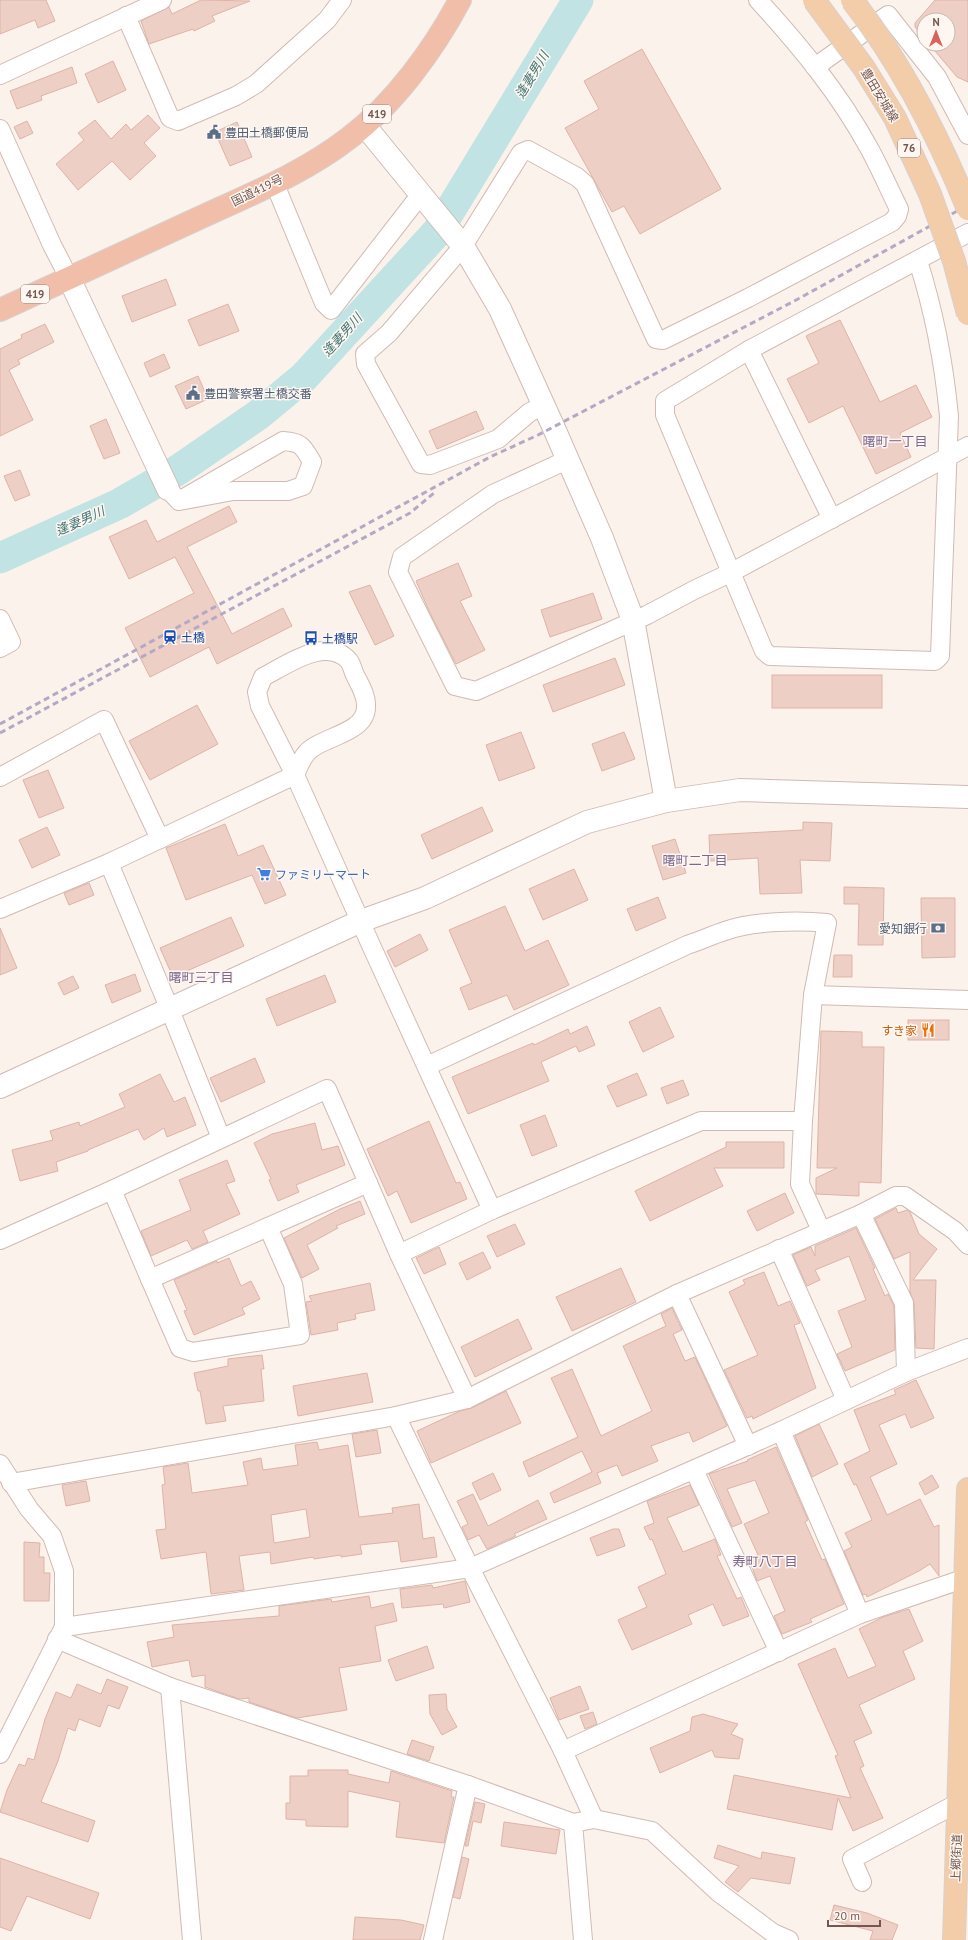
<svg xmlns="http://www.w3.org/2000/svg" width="968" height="1940" font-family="'PT Sans','Noto Sans JP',sans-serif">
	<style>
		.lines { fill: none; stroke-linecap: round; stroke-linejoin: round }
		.river { stroke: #c1e3e3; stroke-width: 31 }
		.building { fill: #eecfc5; stroke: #dfb3a7; fill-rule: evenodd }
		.minor-casing { stroke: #cfbbb4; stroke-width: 20 }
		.tertiary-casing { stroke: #cfbbb4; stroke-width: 24 }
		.primary-casing { stroke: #d8d0ce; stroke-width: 24 }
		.trunk-casing { stroke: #d8d0ce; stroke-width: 24 }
		.minor { stroke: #fff; stroke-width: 18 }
		.tertiary { stroke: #fff; stroke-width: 22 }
		.primary { stroke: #f3ccaa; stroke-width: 22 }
		.trunk { stroke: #f1bea9; stroke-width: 22 }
		.rail { stroke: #b3a9c5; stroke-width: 3; stroke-dasharray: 6 4; stroke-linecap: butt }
		.primary-bridge-casing { stroke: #d8d0ce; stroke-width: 24; stroke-linecap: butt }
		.primary-bridge { stroke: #f3ccaa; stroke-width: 22 }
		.labels { text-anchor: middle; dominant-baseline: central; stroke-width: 3; stroke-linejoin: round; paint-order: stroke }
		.shield { fill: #fef7f1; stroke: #9d8780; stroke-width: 1 }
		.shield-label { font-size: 11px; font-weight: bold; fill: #745750 }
		.street-label { font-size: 12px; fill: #745750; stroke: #fef7f1 }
		.service-label { font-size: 12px; fill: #4e5e75; stroke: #fef7f1; text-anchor: start }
		.transit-label { font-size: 12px; fill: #164399; stroke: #fef7f1; text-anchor: start }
		.shop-label { font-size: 12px; fill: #366cbe; stroke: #fef7f1; text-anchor: start }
		.food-label { font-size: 12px; fill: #c56008; stroke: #fef7f1; text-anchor: end }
		.water-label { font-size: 13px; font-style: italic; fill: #457777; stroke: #fef7f1 }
		.neighbourhood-label { font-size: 13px; fill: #7b688f; stroke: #fef7f1 }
	</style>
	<rect width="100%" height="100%" fill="#fbf2eb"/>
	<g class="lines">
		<polyline class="river" points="0,558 119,504 178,470 258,415 304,377 437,232 578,0"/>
	</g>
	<g class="building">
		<polygon points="0,0 46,0 55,21 38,28 35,20 0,34"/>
		<polygon points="201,0 250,1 212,16 215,21 194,31 193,29 149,44 141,21 169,7 172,14"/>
		<polygon points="935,0 968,0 968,82 957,77 929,44 948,44 948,20 924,20 924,38 915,27 915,23"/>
		<polygon points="642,49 721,189 640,234 624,206 612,212 565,128 599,109 584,81"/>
		<polygon points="113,61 126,90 98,103 85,74"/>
		<polygon points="72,67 77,83 41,96 42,100 17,109 10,91"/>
		<polygon points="148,115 160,128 144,143 156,156 130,180 112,161 78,190 56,164 84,140 78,133 95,120 111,139 126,124 131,130"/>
		<polygon points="27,121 33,133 20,139 14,127"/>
		<polygon points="237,122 252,157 230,166 215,132"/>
		<polygon points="166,279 176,305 132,322 122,296"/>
		<polygon points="228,304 239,331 199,346 188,320"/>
		<polygon points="840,320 880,402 916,385 932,417 900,433 911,457 876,474 843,406 809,423 787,379 819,363 806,336"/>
		<polygon points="45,324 54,342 18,360 20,364 9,370 33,420 0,436 0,349 22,338 21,335"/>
		<polygon points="164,354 170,368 150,377 144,363"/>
		<polygon points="198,376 208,399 186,409 175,386"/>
		<polygon points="476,411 484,429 437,449 429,431"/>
		<polygon points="106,419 120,453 104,459 90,426"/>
		<polygon points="20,470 30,495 15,501 4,476"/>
		<polygon points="229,506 237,522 187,547 232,634 283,608 292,626 217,664 209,647 150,677 125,628 194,593 175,557 129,579 109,537 146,520 157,542"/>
		<polygon points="458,563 472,596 460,601 485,650 456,664 430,613 416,581"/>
		<polygon points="370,585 394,636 375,645 349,592"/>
		<polygon points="593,593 602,619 550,637 541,610"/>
		<polygon points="615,658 625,685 553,712 543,685"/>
		<rect x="772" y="675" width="110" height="33"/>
		<polygon points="197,705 218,744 150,780 129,741"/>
		<polygon points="521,732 535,768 499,781 486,745"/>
		<polygon points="624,732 635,759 602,771 592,744"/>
		<polygon points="48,770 64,808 39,818 23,780"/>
		<polygon points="482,807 493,831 432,859 421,835"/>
		<polygon points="803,822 832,823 830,861 800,860 802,893 760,894 758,858 710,861 709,835 803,830"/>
		<polygon points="225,824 238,856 263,845 286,895 265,904 252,875 186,900 166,848"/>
		<polygon points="47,827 60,855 32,868 19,840"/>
		<polygon points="675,839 686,873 663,880 652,846"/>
		<polygon points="574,869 588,900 543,920 529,889"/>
		<polygon points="89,883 94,895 69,905 64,893"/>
		<polygon points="844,887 884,888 883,945 858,945 859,904 844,904"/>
		<polygon points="658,897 666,918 636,931 627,909"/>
		<polygon points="921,898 955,898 955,957 922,958"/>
		<polygon points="505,906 525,951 548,940 569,985 514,1010 507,995 469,1010 460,988 472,983 449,930"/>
		<polygon points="231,917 244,946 173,977 160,948"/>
		<polygon points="0,928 17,968 0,975"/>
		<polygon points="420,934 428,950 395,967 387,951"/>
		<polygon points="834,955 852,955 852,977 833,977"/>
		<polygon points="135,974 141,991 112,1003 105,985"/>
		<polygon points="325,975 336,1002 277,1026 266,999"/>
		<polygon points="73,976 79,988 64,995 58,983"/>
		<polygon points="660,1007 674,1037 643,1052 629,1022"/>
		<rect x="908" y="1020" width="41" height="20"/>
		<polygon points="587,1026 595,1045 579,1052 576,1046 541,1062 549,1081 468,1114 452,1077 533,1043 534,1045 568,1029 570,1034"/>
		<polygon points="821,1031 862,1032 862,1047 884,1047 881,1183 859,1182 859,1196 816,1194 816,1178 837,1168 817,1168"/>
		<polygon points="255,1058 265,1082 221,1102 210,1078"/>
		<polygon points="637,1073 647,1095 617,1107 607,1086"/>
		<polygon points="160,1074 174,1102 185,1097 196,1125 167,1137 164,1128 144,1140 138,1129 88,1150 88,1151 56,1162 58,1171 20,1181 12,1150 53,1140 50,1131 79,1122 80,1126 125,1107 119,1094"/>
		<polygon points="683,1080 689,1095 667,1104 661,1088"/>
		<polygon points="545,1115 557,1146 532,1156 520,1125"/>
		<polygon points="429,1121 456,1183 460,1182 467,1199 411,1223 397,1191 388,1196 367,1149"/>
		<polygon points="315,1123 322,1150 338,1146 345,1165 296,1185 299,1192 278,1201 269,1180 271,1179 254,1143 272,1134"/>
		<polygon points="726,1142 784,1142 784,1168 714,1168 723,1186 650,1221 635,1191 726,1147"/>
		<polygon points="227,1160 235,1181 226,1184 240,1214 203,1231 208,1242 192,1249 187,1240 151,1256 141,1231 191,1210 179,1180"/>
		<polygon points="785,1193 794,1213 757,1231 747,1211"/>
		<polygon points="360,1201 365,1214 336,1226 338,1228 307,1245 319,1269 302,1278 284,1238 340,1209"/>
		<polygon points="896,1208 898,1213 907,1210 910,1212 919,1234 937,1249 913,1280 936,1280 934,1349 916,1348 914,1303 910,1292 910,1252 894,1259 875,1219"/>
		<polygon points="515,1224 525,1244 497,1257 487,1236"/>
		<polygon points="856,1228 875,1268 873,1269 885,1296 888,1294 894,1306 895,1350 845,1371 837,1354 852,1347 838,1311 866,1300 849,1256 815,1270 820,1280 807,1286 793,1255 811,1247 815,1256 815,1246"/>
		<polygon points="439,1247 446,1264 424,1274 416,1258"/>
		<polygon points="483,1252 491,1268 467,1280 459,1263"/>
		<polygon points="229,1258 241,1286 251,1281 260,1299 242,1308 245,1314 194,1335 184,1311 187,1310 174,1280 217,1261 217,1263"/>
		<polygon points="621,1268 636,1302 572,1331 556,1297"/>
		<polygon points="764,1272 778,1306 790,1301 800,1323 794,1325 816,1388 753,1419 752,1416 747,1418 724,1370 758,1355 729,1292 745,1284 743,1280"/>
		<polygon points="370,1283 375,1310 355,1314 356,1319 337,1323 338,1330 311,1335 306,1302 312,1301 309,1296"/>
		<polygon points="672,1308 682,1330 673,1334 685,1361 695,1357 727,1426 693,1442 689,1432 651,1446 658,1461 622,1476 617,1465 597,1473 601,1483 554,1503 550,1493 592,1472 582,1451 529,1477 523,1462 578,1437 551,1378 572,1369 601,1436 652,1411 623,1346 666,1326 661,1314"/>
		<polygon points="518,1319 532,1349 475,1377 461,1347"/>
		<polygon points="262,1355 264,1369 261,1369 264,1401 223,1406 226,1421 206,1424 200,1391 198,1391 194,1373 228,1366 228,1359"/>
		<polygon points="367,1373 373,1402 298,1416 293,1386"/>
		<polygon points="916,1380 934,1418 911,1428 905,1414 879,1425 897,1464 870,1477 887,1515 920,1499 934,1527 939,1525 939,1576 930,1564 919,1571 867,1597 866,1594 863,1595 844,1551 852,1547 845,1533 872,1520 856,1484 854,1485 844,1464 870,1451 854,1410 896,1394 894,1390"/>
		<polygon points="506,1391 521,1423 431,1463 417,1431 460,1411 472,1408"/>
		<polygon points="819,1424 838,1464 812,1477 795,1436"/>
		<polygon points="377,1430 381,1453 356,1457 352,1434"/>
		<path d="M317,1442L319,1450L348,1445L359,1517L393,1513L392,1508L419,1504L423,1539L434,1537L437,1557L401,1562L398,1541L360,1545L362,1554L341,1557V1555L314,1559L313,1557L271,1564L270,1552L239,1556L244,1590L211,1594L206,1552L161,1559L156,1530L166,1529L162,1485L165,1484L163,1467L188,1463L192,1493L248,1485L243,1462L261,1458L263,1470L298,1465L295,1445ZM306,1509L310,1537L274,1543L271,1515Z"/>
		<polygon points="776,1447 808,1520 805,1522 822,1560 825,1559 844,1604 810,1619 812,1622 782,1634 774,1616 785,1611 770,1576 757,1581 749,1559 758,1555 744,1524 769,1513 755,1480 727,1489 742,1523 732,1527 709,1474 748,1461 747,1460"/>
		<polygon points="493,1473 501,1490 480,1500 472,1483"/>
		<polygon points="932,1475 939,1487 925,1495 919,1483"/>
		<polygon points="86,1481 90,1501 66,1506 62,1485"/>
		<polygon points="690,1485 699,1505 667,1518 683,1552 715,1539 721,1555 717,1556 737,1599 741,1597 749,1616 723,1626 713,1604 688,1615 692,1624 632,1650 618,1620 647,1607 638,1587 666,1574 652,1539 650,1540 644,1527 654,1523 647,1501"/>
		<polygon points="473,1494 488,1526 538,1500 547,1519 514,1534 516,1536 487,1549 479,1535 468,1540 462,1527 468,1524 457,1501"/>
		<polygon points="613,1529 619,1529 625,1546 597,1556 590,1538"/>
		<polygon points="24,1542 40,1543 39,1557 44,1557 44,1573 50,1573 49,1601 24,1601"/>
		<polygon points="465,1581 470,1602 444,1608 443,1604 402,1608 400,1589 432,1585 433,1588"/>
		<polygon points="369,1596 371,1608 393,1603 397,1621 375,1626 381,1661 339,1668 347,1710 297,1718 249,1702 249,1698 239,1699 205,1687 205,1675 192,1677 189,1660 152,1667 147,1642 174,1637 172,1625 279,1616 279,1606 331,1599 332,1602"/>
		<polygon points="909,1609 923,1641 903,1651 915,1679 859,1705 872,1733 854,1741 864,1766 860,1768 883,1818 853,1831 838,1798 832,1830 727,1809 734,1775 851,1798 835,1756 838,1755 798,1664 835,1648 848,1678 876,1666 859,1629 883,1617"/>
		<polygon points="427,1646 434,1668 396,1681 388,1660"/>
		<polygon points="107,1679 128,1687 119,1709 108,1705 100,1727 79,1719 75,1731 68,1728 58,1761 41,1802 95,1821 88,1842 0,1812 7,1790 19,1764 25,1766 28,1758 34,1760 45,1719 56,1692 71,1698 77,1684 101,1694"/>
		<polygon points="580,1686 589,1709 559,1720 550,1698"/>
		<polygon points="446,1694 447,1709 457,1727 442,1735 430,1714 429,1695"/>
		<polygon points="593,1712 597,1724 585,1729 580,1716"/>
		<polygon points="703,1714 738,1724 731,1734 743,1739 739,1759 715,1757 712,1750 660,1773 650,1748 690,1731 692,1717"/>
		<polygon points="412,1740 434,1747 429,1761 407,1754"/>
		<polygon points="308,1770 348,1770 348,1774 389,1783 391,1771 452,1791 451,1797 454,1797 444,1843 396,1837 400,1802 348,1791 348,1827 306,1826 306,1820 286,1819 286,1803 290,1803 290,1776 308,1776"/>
		<polygon points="475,1802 485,1804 481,1823 473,1821 468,1846 465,1846"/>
		<polygon points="504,1822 560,1830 556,1854 501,1846"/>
		<polygon points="718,1845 761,1859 762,1852 795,1858 790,1884 751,1878 738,1892 725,1882 739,1866 714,1858"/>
		<polygon points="462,1857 469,1859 460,1899 453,1897"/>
		<polygon points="0,1858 99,1893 90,1919 27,1896 11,1931 0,1927"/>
		<polygon points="834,1905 867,1913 898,1925 892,1940 870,1940 873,1931 830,1920"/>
		<polygon points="355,1917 401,1920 424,1925 420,1940 353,1940"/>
	</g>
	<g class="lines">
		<defs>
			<g id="minor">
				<polyline points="126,16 170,118 178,121 236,96 256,84 327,20 342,0"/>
				<polyline points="815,67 888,15 937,77 968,135"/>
				<polyline points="0,75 162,0"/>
				<polyline points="0,129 52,245 69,278"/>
				<polyline points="274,182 324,303 331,310 421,194"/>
				<path d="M918,261C934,311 944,364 949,416L940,656L935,661L770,656L764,651L665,415V401L749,350L968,233"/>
				<polyline points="749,350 832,519"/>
				<path d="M543,406L530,412L498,439L430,465L421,464L366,364L365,354L389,333L463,246L521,153L528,150L577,177L585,184L656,339L663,340L748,298L892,222L897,216L899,209C889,189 880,168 869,148C839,93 800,46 758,0"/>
				<polyline points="567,460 493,494 402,557 398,572 455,686 476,691 647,615 694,590 732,572 968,446"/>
				<path d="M168,489L179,501L283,441C301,442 303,446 312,462L303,486L288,491H233L179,501"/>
				<polyline points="0,619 11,642 0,648"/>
				<polyline points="0,777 104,720 160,839"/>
				<polyline points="109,863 170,1010 221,1138"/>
				<path d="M0,909L109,863L295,775C299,766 303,754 311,749C327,736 366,732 366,707C367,696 360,685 355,675C353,671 352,665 349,661C327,635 285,666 263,677L257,692L260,706L295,775L370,943L492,1210"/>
				<polyline points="813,995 968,1000"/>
				<path d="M427,1066L687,945C700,941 712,935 725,931C753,921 798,920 827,923L813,995L803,1121L800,1184L821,1230"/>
				<polyline points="112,1190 150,1279 368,1183"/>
				<polyline points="861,1214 904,1303 906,1372"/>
				<polyline points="0,1240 112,1190 327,1089 399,1254 467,1399"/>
				<polyline points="779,1249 846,1400"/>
				<polyline points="399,1254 492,1210 701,1121 803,1121"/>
				<polyline points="150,1279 180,1348 193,1352 300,1335 293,1284 268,1227"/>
				<polyline points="677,1294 748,1446"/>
				<polyline points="396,1416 470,1568 563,1751 594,1819"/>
				<polyline points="781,1431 860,1614"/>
				<polyline points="0,1464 29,1509 52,1536 64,1571 64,1627 0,1754"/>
				<polyline points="694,1470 779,1652"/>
				<polyline points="11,1483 396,1416 467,1399 677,1294 861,1214 896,1196 905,1196 955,1231 968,1245"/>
				<polyline points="64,1627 470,1568 781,1431 906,1372 968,1348"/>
				<polyline points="57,1639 170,1687 468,1785 573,1823 594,1819 652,1831 718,1892 773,1933 789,1940"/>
				<polyline points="170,1687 192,1940"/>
				<polyline points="563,1751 860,1614 966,1578"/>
				<polyline points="573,1823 583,1940"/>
				<polyline points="862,1882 852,1859 958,1803"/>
				<polyline points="433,1940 468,1785"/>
			</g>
			<g id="tertiary">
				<polyline points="365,126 463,246 500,309 553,426 602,538 633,620 666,801"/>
				<polyline points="69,278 168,489"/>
				<polyline points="0,1087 361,921 425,898 587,822 666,801 740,790 968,797"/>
			</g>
			<polyline id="primary" points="954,1940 968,1489"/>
			<path id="trunk" d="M0,310C66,280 131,249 197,219C249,195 304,173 349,138C394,104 434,49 460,0"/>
		</defs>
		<use href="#minor" class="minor-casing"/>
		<use href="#tertiary" class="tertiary-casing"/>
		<use href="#primary" class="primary-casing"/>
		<use href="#trunk" class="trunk-casing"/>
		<use href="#minor" class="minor"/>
		<use href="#tertiary" class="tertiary"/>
		<use href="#primary" class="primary"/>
		<use href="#trunk" class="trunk"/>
		<g class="rail">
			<polyline points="0,724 490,457 538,435 798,299 968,205"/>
			<polyline points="0,733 410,513 434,493"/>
		</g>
		<defs>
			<g id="primary-bridge">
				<polyline points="814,0 864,68 895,118 930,194 954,261 968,314"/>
				<path d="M852,0C901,63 938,135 968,209"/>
			</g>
		</defs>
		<use href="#primary-bridge" class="primary-bridge-casing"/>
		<use href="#primary-bridge" class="primary-bridge"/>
	</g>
	<defs>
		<symbol id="civic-bare" viewBox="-9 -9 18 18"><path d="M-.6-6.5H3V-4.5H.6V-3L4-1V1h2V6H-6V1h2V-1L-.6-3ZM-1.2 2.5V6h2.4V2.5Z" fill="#5c6f8a" stroke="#fef7f1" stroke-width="2.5" paint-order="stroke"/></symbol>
		<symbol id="station-bare" viewBox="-9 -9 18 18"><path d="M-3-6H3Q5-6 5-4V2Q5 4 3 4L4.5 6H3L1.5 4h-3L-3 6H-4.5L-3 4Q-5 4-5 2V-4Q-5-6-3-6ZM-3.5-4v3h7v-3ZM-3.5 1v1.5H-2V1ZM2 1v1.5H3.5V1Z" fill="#1a4fb4" stroke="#fef7f1" stroke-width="2.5" paint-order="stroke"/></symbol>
		<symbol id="bus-bare" viewBox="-9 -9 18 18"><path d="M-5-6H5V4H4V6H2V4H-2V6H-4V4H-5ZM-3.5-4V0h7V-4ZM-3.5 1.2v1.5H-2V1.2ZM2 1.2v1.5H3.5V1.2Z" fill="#1a4fb4" stroke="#fef7f1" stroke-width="2.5" paint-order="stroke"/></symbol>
		<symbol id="supermarket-bare" viewBox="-9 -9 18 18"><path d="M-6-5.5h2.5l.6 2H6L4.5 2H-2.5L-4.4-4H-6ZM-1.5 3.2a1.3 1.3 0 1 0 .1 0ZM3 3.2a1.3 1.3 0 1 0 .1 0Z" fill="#3f7fe0" stroke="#fef7f1" stroke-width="2.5" paint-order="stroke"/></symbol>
		<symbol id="bank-bare" viewBox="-9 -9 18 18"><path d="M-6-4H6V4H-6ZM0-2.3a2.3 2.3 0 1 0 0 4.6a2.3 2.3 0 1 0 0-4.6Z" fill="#5c6f8a" stroke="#fef7f1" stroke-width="2.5" paint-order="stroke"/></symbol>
		<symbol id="restaurant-bare" viewBox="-9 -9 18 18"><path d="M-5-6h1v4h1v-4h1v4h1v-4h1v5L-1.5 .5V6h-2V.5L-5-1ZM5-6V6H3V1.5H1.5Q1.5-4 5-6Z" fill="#e8710a" stroke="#fef7f1" stroke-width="2.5" paint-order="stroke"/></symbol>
	</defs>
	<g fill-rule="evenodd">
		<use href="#civic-bare" x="204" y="122" width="20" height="20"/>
		<use href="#civic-bare" x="183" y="383" width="20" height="20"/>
		<use href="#station-bare" x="160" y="627" width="20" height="20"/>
		<use href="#bus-bare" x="301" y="628" width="20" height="20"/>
		<use href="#supermarket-bare" x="254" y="864" width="20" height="20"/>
		<use href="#bank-bare" x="928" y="918" width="20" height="20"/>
		<use href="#restaurant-bare" x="918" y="1020" width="20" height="20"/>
	</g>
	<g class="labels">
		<g class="shield">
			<rect x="363" y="105" width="28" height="18" rx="3"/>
			<rect x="898" y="139" width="22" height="18" rx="3"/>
			<rect x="21" y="285" width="28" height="18" rx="3"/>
		</g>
		<g class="shield-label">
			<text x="377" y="114">419</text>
			<text x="909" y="148">76</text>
			<text x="35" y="294">419</text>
		</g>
		<g class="street-label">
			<text transform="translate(880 95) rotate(59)">豊田安城線</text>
			<text transform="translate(257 190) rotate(-26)">国道419号</text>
			<text transform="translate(956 1858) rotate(-88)">上郷街道</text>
		</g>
		<g class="service-label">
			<text x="225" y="132">豊田土橋郵便局</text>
			<text x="204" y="393">豊田警察署土橋交番</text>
			<text x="927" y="928" text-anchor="end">愛知銀行</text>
		</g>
		<g class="transit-label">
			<text x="181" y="637">土橋</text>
			<text x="322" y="638">土橋駅</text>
		</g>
		<g class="shop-label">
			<text x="275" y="874">ファミリーマート</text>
		</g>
		<g class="food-label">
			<text x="917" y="1030">すき家</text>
		</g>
		<g class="water-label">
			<text transform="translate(532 75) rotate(-59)">逢妻男川</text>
			<text transform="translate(342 335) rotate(-48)">逢妻男川</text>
			<text transform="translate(80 521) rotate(-24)">逢妻男川</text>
		</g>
		<g class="neighbourhood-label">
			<text x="895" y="441">曙町一丁目</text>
			<text x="695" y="860">曙町二丁目</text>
			<text x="201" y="977">曙町三丁目</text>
			<text x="765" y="1561">寿町八丁目</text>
		</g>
	</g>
	<g transform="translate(936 32)"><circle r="19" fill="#fef7f1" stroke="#c7b7b1"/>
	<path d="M0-3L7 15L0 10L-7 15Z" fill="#d9635c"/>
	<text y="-6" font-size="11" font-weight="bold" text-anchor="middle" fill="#745750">N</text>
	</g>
	<path d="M828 1920v6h52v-6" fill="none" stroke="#745750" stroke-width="2"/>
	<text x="834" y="1920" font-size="12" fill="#745750" stroke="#fef7f1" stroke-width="3" paint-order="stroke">20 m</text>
</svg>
